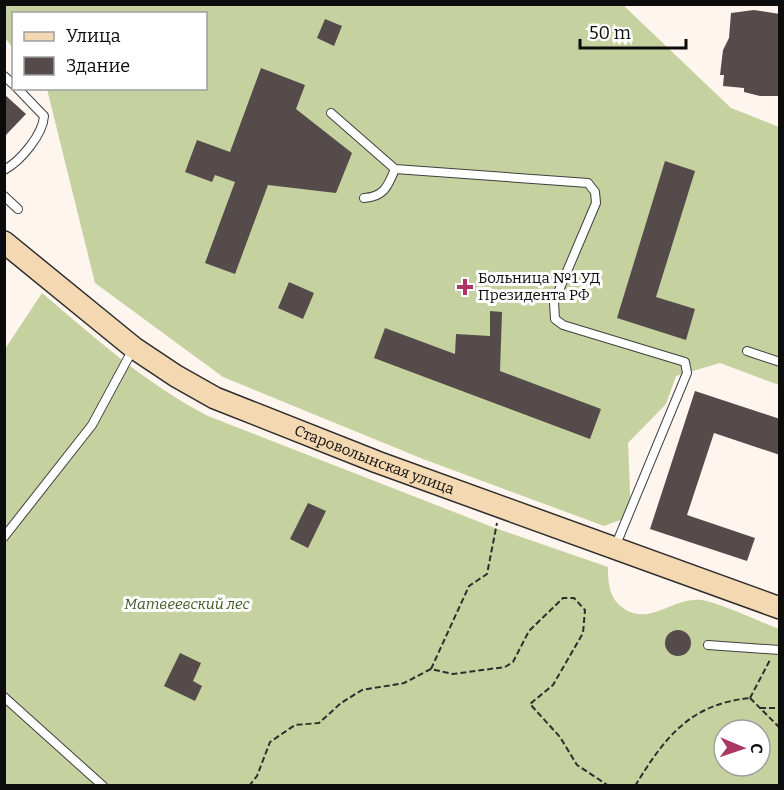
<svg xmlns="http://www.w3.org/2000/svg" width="784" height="790" font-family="Bitter,serif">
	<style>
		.forest { fill: #c5d19e; fill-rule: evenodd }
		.building { fill: #544b4a }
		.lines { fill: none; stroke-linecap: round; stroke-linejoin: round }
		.lane-casing { stroke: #3f3f3f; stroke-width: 10 }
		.secondary-casing { stroke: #2e2e2e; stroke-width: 24 }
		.path { stroke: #2e2e2e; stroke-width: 2; stroke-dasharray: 6 3; stroke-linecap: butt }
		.lane { stroke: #fff; stroke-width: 8 }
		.secondary { stroke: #f4d8b2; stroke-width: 21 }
		.poi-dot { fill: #a93761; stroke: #fff; stroke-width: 2 }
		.labels { text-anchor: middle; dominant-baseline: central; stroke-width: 6; stroke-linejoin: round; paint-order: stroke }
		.poi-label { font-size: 15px; fill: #0c0c0c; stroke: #fff; text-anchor: start }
		.street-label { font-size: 15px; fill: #0c0c0c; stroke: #fff }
		.park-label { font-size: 15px; font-style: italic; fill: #425b26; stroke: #fff }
	</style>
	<rect width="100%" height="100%" fill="#fdf5ee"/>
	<g class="forest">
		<polygon points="4,5 623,5 731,108 779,127 779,385 720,363 676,376 666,404 628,443 631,516 604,526 423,459 223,377 95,283 47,89 206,88 206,14 14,14 13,48 5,38"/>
		<path d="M42,293C98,340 143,382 208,416L495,528L608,567C608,583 609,598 623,608C649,627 674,596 702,600C723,604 758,621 779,629V785L5,786V349ZM724,730H760V766H724Z"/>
	</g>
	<g class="building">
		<polygon points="754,10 780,14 779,96 760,96 744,92 744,88 723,86 724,75 720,75 723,50 729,38 731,13"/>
		<polygon points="325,19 342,26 334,46 317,38"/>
		<polygon points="261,68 305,85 296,109 352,153 336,193 268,185 235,274 205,263 235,182 215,175 212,182 185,172 197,140 230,152"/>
		<polygon points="4,94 26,114 4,137"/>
		<polygon points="665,161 695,171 656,297 695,309 686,340 617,318"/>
		<polygon points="289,282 314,293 303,319 278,308"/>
		<polygon points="490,311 502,312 500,371 601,409 590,439 374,358 385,328 455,354 456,334 490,336"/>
		<polygon points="695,391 780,419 780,455 714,433 687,515 755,538 747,561 650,529"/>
		<polygon points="308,503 326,511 308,548 290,539"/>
		<circle cx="678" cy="643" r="13"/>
		<polygon points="180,653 201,663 193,681 202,686 195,701 164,686"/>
	</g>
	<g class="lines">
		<defs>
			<g id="lane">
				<polyline points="4,76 14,85"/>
				<polyline points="331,113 395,169 588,183 595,192 596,203 554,302 555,319 563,325 685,362 687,373 615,547"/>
				<path d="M4,170C21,161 43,134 44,116L17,88"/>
				<polyline points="4,196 18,209"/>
				<path d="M364,198C384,197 388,186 395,169"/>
				<polyline points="747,351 780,362"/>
				<polyline points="4,537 92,425 133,349"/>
				<polyline points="708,645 780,650"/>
				<polyline points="4,697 103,786"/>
			</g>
			<g id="secondary">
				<path id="s1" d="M4,242L134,348L176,376L215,398L377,462L780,608"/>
			</g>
		</defs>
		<use href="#lane" class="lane-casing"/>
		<use href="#secondary" class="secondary-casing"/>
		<g class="path">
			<polyline points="431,669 469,586 487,574 497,523"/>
			<polyline points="750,698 770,660"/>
			<polyline points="750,698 780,728"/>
			<polyline points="760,708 780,708"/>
			<polyline points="249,786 257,776 270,742 295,725 319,723 341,703 362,690 404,683 431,669 453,674 505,667 513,662 529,631 563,598 574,598 585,610 583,633 553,685 530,704 560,737 577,765 609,786"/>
			<path d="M635,786C665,737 690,704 750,698"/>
		</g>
		<use href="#lane" class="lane"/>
		<use href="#secondary" class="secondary"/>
	</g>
	<path class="poi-dot" d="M462 278h6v6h6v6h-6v6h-6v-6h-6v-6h6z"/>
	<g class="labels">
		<g class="poi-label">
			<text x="478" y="278">Больница №1 УД<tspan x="478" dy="17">Президента РФ</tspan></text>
		</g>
		<g class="street-label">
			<text stroke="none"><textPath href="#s1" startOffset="434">Староволынская улица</textPath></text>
		</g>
		<g class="park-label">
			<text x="187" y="604">Матвеевский лес</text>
		</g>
	</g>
	<rect width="784" height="790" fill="none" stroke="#0c0c0c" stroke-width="12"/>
	<rect x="12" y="12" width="195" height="78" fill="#ffffff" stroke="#9e9e9e" stroke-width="1.5"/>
	<rect x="24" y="32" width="30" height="9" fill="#f4d8b2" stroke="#9e9e9e" stroke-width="1.5"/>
	<text x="66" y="42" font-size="18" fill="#0c0c0c">Улица</text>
	<rect x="24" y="57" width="30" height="18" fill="#544b4a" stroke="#9e9e9e" stroke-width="1.5"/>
	<text x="66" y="72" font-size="18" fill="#0c0c0c">Здание</text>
	<g transform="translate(742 748) rotate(92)"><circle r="28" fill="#ffffff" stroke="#9e9e9e" stroke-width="1.5"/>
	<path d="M0-4.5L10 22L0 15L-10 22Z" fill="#a93761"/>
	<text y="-9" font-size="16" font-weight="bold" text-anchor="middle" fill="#0c0c0c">С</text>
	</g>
	<path d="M580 39v9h106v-9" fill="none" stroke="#0c0c0c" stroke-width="3"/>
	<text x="589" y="39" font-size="18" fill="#0c0c0c" stroke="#ffffff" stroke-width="4.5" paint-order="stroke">50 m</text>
</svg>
